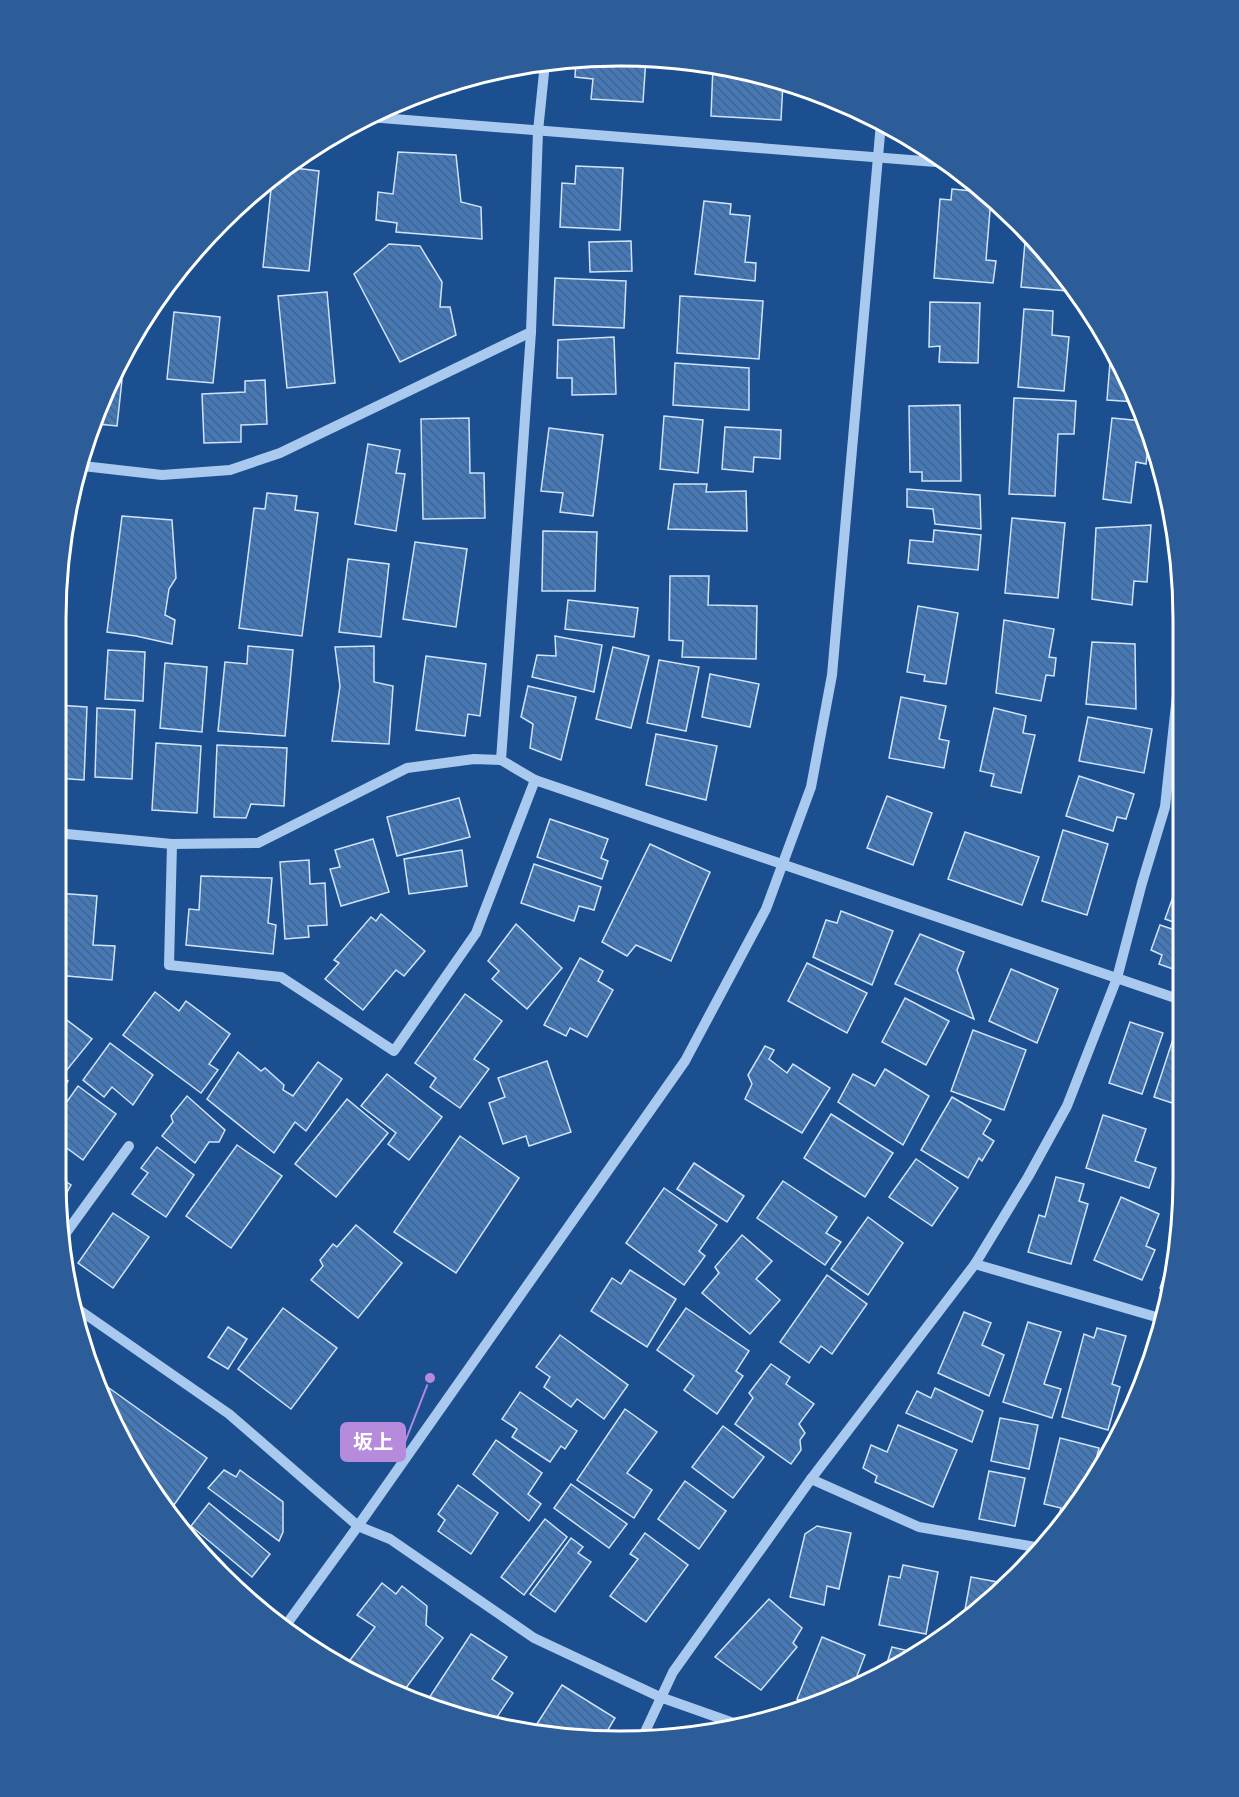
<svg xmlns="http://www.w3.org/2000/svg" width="1239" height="1797" font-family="Helvetica,'Noto Sans JP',sans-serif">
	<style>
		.building { fill: url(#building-back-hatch); stroke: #cfe3fa; stroke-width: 1.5 }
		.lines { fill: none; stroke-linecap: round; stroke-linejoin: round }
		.minor { stroke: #a9c9ee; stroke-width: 10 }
		.rim { fill: none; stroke: #fff; stroke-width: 3 }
		.leader { fill: none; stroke: #b68bdc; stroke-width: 2 }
		.callout-dot { fill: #b68bdc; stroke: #1b4f8f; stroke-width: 2 }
		.callout { fill: #b68bdc; stroke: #b68bdc; stroke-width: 2 }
		.callout-label { font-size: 20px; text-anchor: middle; font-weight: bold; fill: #fff }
	</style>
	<defs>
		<pattern id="building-back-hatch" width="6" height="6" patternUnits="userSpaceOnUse" patternTransform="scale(1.5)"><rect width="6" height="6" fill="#4478b7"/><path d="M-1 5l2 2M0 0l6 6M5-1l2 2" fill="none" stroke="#486282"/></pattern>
	</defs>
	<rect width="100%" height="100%" fill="#1b4f8f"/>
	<g class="building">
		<polygon points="620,56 646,58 643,102 591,99 593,79 575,77 576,60"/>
		<polygon points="713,65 730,66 783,82 781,120 711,116"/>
		<polygon points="456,83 455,92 433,89"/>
		<polygon points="398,152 456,155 461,202 481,207 482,239 396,232 397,223 376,220 378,192 393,194"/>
		<polygon points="576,166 623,168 620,230 560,227 562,183 575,184"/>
		<polygon points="286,167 319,171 309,271 263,267 272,179"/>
		<polygon points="952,189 983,192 991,198 986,260 996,261 993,283 934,278 940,199 951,200"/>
		<polygon points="704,201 731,204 730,214 750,216 745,262 756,263 755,281 695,274"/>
		<polygon points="1026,231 1069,291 1021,287"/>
		<polygon points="631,241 632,271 590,272 589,242"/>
		<polygon points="389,244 420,246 442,282 440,307 450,307 456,335 400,362 354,274"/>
		<polygon points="555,278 626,281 624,328 553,325"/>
		<polygon points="327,292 335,383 287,388 278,296"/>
		<polygon points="680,296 763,301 759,359 677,353"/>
		<polygon points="930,302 980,303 978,363 939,362 940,346 929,347"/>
		<polygon points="1024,309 1053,311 1052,335 1069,337 1064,391 1018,387"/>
		<polygon points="174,312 220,317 213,383 167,379"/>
		<polygon points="614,337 616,394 572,395 572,378 557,378 558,340"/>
		<polygon points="1111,350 1125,370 1136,402 1107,400"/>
		<polygon points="675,363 749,368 749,410 673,405"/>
		<polygon points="115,379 122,380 117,426 98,424"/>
		<polygon points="265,380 267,424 241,425 241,442 204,443 202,394 245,392 245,381"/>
		<polygon points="1014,398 1076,401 1074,434 1058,434 1055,496 1009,494"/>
		<polygon points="960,405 961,481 922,481 922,472 910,472 909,406"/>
		<polygon points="664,416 703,420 698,473 660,469"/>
		<polygon points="469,418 470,473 484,473 485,518 423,519 421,419"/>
		<polygon points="1112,418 1143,421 1149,439 1146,464 1136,462 1131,503 1103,499"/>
		<polygon points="725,427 781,430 780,459 754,457 753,472 722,469"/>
		<polygon points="549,428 603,435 593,516 560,512 563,493 541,491"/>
		<polygon points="368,444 400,450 396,473 405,474 396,531 355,524"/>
		<polygon points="674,484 707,484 706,492 746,491 747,531 668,529"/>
		<polygon points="907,489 980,495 981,529 935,524 933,509 907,507"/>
		<polygon points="73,492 67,589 59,588 66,510"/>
		<polygon points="267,493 297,496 295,510 318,513 302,636 239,628 254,508 265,509"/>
		<polygon points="122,516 172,520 176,578 169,589 165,615 175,620 172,644 136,636 107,632"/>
		<polygon points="1012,518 1065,523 1058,598 1005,593"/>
		<polygon points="1151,525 1147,582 1134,581 1132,605 1092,599 1096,528"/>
		<polygon points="934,530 981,535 978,570 908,563 910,540 933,542"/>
		<polygon points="543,531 597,532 595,591 542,591"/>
		<polygon points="415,542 467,549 456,627 403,619"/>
		<polygon points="348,559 389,564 381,637 339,632"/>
		<polygon points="670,576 709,576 708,605 757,606 756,659 682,657 683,641 669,640"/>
		<polygon points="568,600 638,608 634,637 565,629"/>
		<polygon points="918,606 958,613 946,684 924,681 925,675 907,672"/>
		<polygon points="1004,620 1054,629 1049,657 1056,658 1054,676 1046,675 1041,701 996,693"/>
		<polygon points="555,636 602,645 594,692 532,677 537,655 556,656"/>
		<polygon points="1092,642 1135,644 1136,709 1086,704"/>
		<polygon points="248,646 293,650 285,736 218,731 225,662 247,664"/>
		<polygon points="374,646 374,682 393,686 389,744 332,741 340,686 335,647"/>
		<polygon points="613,647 649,656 631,728 596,719"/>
		<polygon points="108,650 145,652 143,701 105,699"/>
		<polygon points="426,656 486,664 480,716 468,714 465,736 416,730"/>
		<polygon points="659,660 699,667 686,731 647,723"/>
		<polygon points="165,663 207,667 202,732 160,728"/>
		<polygon points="710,674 759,684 750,727 702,717"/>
		<polygon points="528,686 576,697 561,760 530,748 533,724 521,717"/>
		<polygon points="901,697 946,706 939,739 949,741 944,768 889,758"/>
		<polygon points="56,705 87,707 84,780 56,778"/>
		<polygon points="97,708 135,710 132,779 95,777"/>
		<polygon points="994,708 1026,716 1023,733 1035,735 1021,793 991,786 994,774 980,771"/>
		<polygon points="1088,717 1152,729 1144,773 1079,761"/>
		<polygon points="656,734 717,746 706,800 646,785"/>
		<polygon points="156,743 201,746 197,813 152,810"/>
		<polygon points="217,745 287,748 284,806 251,804 246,818 214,817"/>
		<polygon points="1079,776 1134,794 1126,819 1117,817 1113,831 1066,816"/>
		<polygon points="887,796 932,813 913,865 867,848"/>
		<polygon points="459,798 470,837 397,856 387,817"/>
		<polygon points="550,819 608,839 601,858 608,861 602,879 537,857"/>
		<polygon points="1063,830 1108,844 1087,915 1042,901"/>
		<polygon points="965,832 1039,857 1022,905 948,879"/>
		<polygon points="373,839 389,892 341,906 330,869 340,867 335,850"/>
		<polygon points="650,844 710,872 671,961 636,945 627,956 602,942"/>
		<polygon points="462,850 467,886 409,894 404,859"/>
		<polygon points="309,860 310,884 325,883 327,925 308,926 309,937 285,939 280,862"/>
		<polygon points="534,864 601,887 594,910 579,906 574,921 521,903"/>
		<polygon points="201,876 272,878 268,923 276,925 273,954 186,945 189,909 199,910"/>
		<polygon points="1177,886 1184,888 1184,926 1165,919"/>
		<polygon points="56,893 97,896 93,945 115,946 112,980 56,975"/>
		<polygon points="841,911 893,931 872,985 813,957 826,920 837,923"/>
		<polygon points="381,914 425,951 404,976 396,970 363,1010 325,979 339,963 334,960 371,917 376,921"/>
		<polygon points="516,924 562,968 527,1009 492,979 499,971 488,961"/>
		<polygon points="1160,925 1184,933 1184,973 1159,964 1162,955 1151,950"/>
		<polygon points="920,934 964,952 957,970 974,1019 895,984"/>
		<polygon points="580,958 603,971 598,981 613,990 587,1037 570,1028 566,1036 544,1025"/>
		<polygon points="807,963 867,993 847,1033 788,1001"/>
		<polygon points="1011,969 1058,989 1037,1043 989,1021"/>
		<polygon points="155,992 179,1011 186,1001 230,1034 209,1064 218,1070 201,1093 123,1035"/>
		<polygon points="465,994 502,1021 474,1059 489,1069 460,1108 430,1087 436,1078 415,1063"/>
		<polygon points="905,998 949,1021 926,1065 882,1042"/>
		<polygon points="56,1012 92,1039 66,1071 56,1063"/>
		<polygon points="1130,1022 1163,1033 1142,1094 1109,1083"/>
		<polygon points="973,1030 1026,1050 1004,1110 951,1091"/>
		<polygon points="1175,1033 1184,1036 1184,1107 1154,1097"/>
		<polygon points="110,1043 153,1075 133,1105 112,1087 104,1097 83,1080"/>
		<polygon points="765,1046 774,1050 769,1059 787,1073 793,1064 830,1088 802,1133 745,1099 752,1084 748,1075"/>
		<polygon points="238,1052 261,1071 265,1068 284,1085 283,1090 293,1096 318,1062 342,1079 306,1131 295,1122 274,1153 207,1099"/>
		<polygon points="547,1061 571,1132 529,1146 526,1136 503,1144 489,1103 505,1097 498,1078"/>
		<polygon points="885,1069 929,1096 903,1145 838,1102 853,1074 875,1086"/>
		<polygon points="56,1072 68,1081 56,1100"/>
		<polygon points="387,1074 442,1117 409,1160 388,1144 396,1133 361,1106"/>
		<polygon points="78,1086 116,1114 83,1160 56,1140 56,1117"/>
		<polygon points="187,1096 225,1130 219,1142 209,1142 195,1163 162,1136 173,1122 171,1116"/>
		<polygon points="952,1097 991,1120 983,1134 994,1141 982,1161 979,1158 968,1178 921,1150"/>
		<polygon points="347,1099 388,1133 336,1197 295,1164"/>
		<polygon points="831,1114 893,1153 865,1197 804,1158"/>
		<polygon points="1103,1115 1146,1129 1135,1161 1156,1168 1149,1188 1086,1168"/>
		<polygon points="460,1136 519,1178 456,1273 394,1232"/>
		<polygon points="237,1145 282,1176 231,1248 186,1216"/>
		<polygon points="157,1147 194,1175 166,1217 132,1194 148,1173 141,1168"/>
		<polygon points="916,1159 958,1188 932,1226 889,1197"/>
		<polygon points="694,1163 744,1196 727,1222 677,1189"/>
		<polygon points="56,1175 71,1185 60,1205 59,1204"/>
		<polygon points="1056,1177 1084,1184 1079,1201 1088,1204 1071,1264 1028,1252 1039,1215 1045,1217"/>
		<polygon points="783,1181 837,1217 826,1233 841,1242 825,1265 757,1218"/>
		<polygon points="664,1188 717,1225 699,1251 705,1256 684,1285 626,1243"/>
		<polygon points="1121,1197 1159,1214 1146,1246 1155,1250 1142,1280 1094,1260"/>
		<polygon points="113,1213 149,1237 113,1288 78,1263"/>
		<polygon points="868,1217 903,1243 868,1295 831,1269"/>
		<polygon points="356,1225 402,1263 358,1318 311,1280 323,1266 320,1260 333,1244 337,1247"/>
		<polygon points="742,1235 772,1261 756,1279 780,1300 750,1334 702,1293 719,1273 715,1267"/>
		<polygon points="1177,1239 1173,1288 1171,1292 1160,1288"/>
		<polygon points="630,1270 676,1299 647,1347 591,1311 612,1278 621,1284"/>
		<polygon points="827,1275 867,1304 832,1354 821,1346 809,1363 780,1342"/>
		<polygon points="283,1308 337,1348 291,1409 238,1369"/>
		<polygon points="686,1308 749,1351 736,1371 743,1376 717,1414 684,1390 694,1376 657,1350"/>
		<polygon points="964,1312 991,1323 982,1345 1004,1355 989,1396 938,1373"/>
		<polygon points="1028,1322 1061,1332 1044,1384 1061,1389 1052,1418 1003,1402"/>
		<polygon points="228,1327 247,1339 228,1369 208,1357"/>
		<polygon points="1097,1328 1126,1336 1112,1384 1120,1387 1108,1430 1062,1417 1084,1334 1094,1338"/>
		<polygon points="560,1335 628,1385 604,1419 577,1399 571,1407 544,1387 550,1377 536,1367"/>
		<polygon points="1142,1361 1150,1363 1140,1394 1126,1420"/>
		<polygon points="771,1364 790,1377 786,1384 814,1404 799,1424 805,1433 800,1440 801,1450 791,1464 735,1424 753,1398 749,1393"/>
		<polygon points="102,1383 207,1458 169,1512 150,1491"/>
		<polygon points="935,1388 983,1411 972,1442 906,1413 917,1391 931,1398"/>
		<polygon points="520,1392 577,1431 565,1449 561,1446 550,1462 512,1437 517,1429 502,1419"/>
		<polygon points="625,1409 657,1432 627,1473 652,1490 634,1518 577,1480"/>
		<polygon points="1000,1418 1038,1425 1029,1469 991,1461"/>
		<polygon points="898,1425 957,1450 933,1507 875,1482 877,1476 863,1468 871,1445 887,1452"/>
		<polygon points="723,1426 764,1457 733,1498 692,1467"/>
		<polygon points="1060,1438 1099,1448 1088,1491 1055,1532 1061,1508 1044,1504"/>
		<polygon points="496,1440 542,1473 528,1494 541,1504 529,1521 473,1474"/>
		<polygon points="224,1470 236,1477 240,1470 283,1502 283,1532 279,1541 208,1488"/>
		<polygon points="989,1471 1025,1478 1015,1526 979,1519"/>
		<polygon points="685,1481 726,1511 699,1549 658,1519"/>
		<polygon points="571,1484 627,1524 609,1548 554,1508"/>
		<polygon points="458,1485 498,1513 471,1554 438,1531 445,1520 438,1514"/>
		<polygon points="209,1503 270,1554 252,1577 191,1526"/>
		<polygon points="545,1519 567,1537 524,1595 501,1577"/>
		<polygon points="817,1526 851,1533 839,1589 827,1586 824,1605 790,1597 805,1534"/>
		<polygon points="645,1533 688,1565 646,1622 610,1596 638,1559 630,1554"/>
		<polygon points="571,1538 583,1547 578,1553 591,1562 555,1612 530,1594"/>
		<polygon points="903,1565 938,1572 926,1634 879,1625 889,1576 900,1578"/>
		<polygon points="971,1577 1008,1584 964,1615"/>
		<polygon points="230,1581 245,1592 243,1596"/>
		<polygon points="382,1583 396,1594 402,1586 427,1606 426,1625 443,1638 400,1696 347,1664 375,1627 357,1615"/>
		<polygon points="769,1599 802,1628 793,1643 797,1647 761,1690 715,1657"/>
		<polygon points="471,1634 507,1657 492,1679 513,1693 493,1723 425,1704"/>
		<polygon points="822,1637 865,1655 852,1689 808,1704 797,1699"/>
		<polygon points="892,1647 913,1652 884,1673"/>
		<polygon points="562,1685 615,1718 605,1735 546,1737 531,1733"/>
	</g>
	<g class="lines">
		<g class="minor">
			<polyline points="369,117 948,163"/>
			<polyline points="83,466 162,475 230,470 280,453 531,332 538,131 545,63"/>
			<polyline points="501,760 531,332"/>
			<polyline points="56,833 172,844 258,843 407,768 474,759 501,760 535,780 1184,1001"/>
			<polyline points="172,844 169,965 281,977 394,1051 476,933 535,780"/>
			<polyline points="63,1237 129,1146"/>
			<polyline points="975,1264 1163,1319"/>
			<polyline points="72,1305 229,1414 358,1526 390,1539 534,1638 660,1697 742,1726"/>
			<polyline points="811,1479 919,1527 1041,1548"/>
			<polyline points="286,1625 358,1526 685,1061 766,909 811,787 832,675 881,123"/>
			<polyline points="644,1734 673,1672 811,1479 975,1264 1028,1177 1067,1106 1117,978 1142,883 1165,807 1184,630"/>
		</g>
	</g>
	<path d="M0 0H1239V1797H0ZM619 66H620A553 553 0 0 1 1173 619V1178A553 553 0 0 1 620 1731H619A553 553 0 0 1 66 1178V619A553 553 0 0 1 619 66Z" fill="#2d5d98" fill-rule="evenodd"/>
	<path class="rim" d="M619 66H620A553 553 0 0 1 1173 619V1178A553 553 0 0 1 620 1731H619A553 553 0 0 1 66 1178V619A553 553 0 0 1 619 66Z"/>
	<path class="leader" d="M430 1378L405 1442"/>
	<circle class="callout-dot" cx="430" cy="1378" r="6"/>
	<rect class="callout" x="341" y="1423" width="64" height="38" rx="6"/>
	<g class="callout-label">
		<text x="373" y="1449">坂上</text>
	</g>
</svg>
